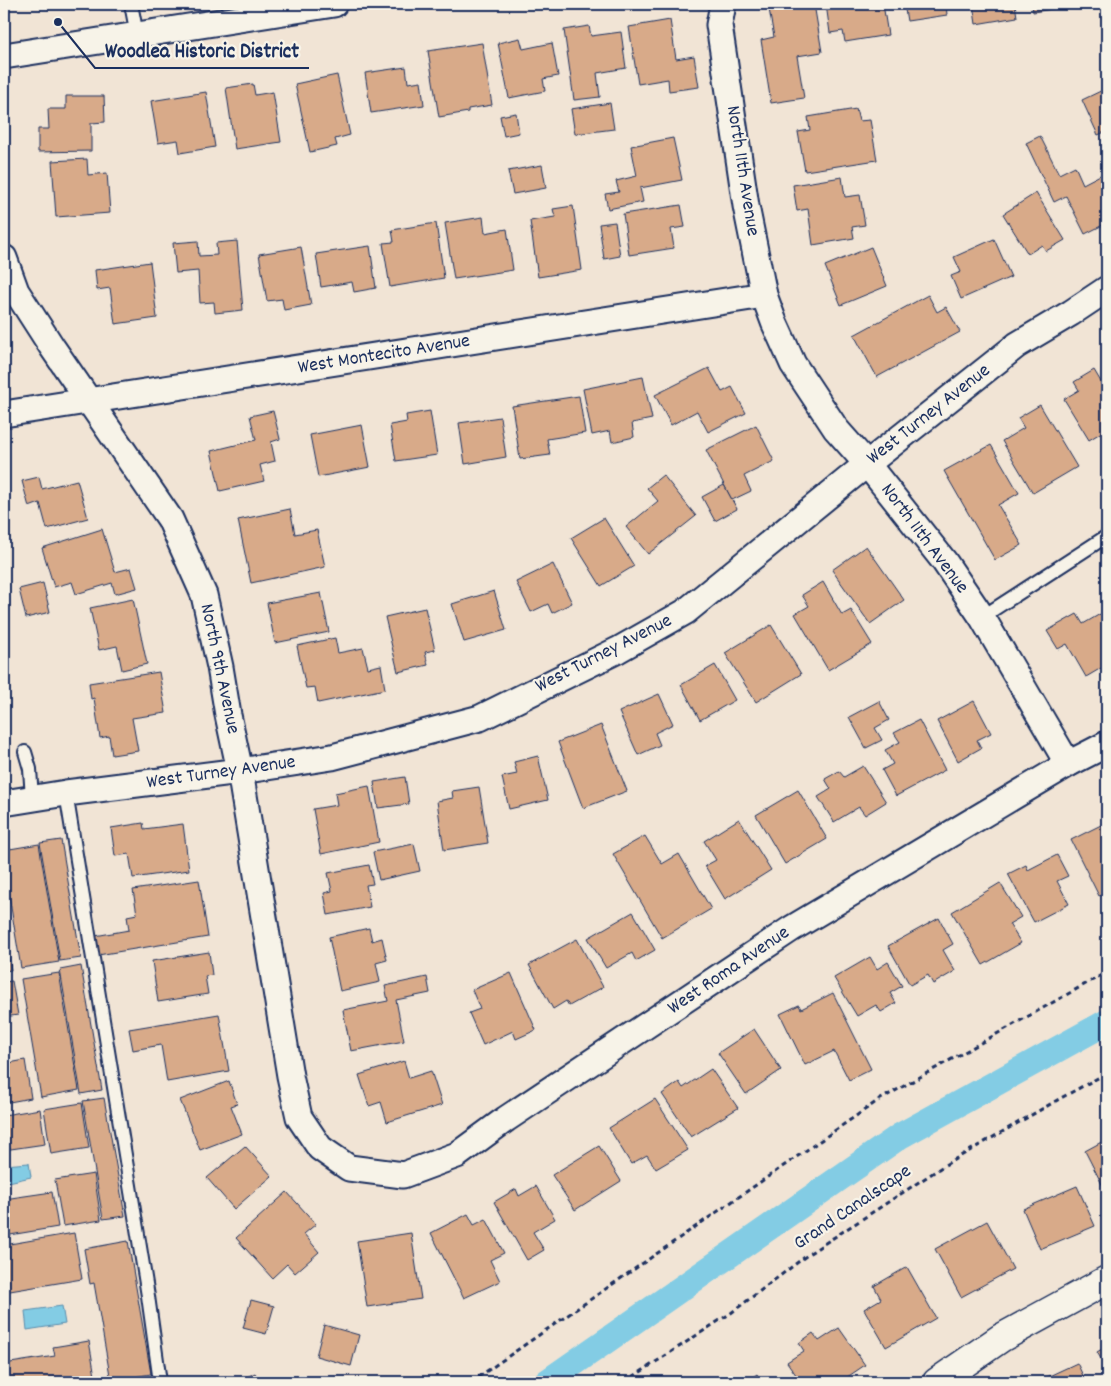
<svg xmlns="http://www.w3.org/2000/svg" width="1111" height="1386" font-family="Dekko,sans-serif">
	<style>
		.water { fill: #83cce4; stroke: #598dae }
		.lines { fill: none; stroke-linecap: round; stroke-linejoin: round }
		.canal { stroke: #83cce4; stroke-width: 26 }
		.building { fill: #d8aa89; stroke: #1b2f5e }
		.service-casing { stroke: #1b2f5e; stroke-width: 16 }
		.minor-casing { stroke: #1b2f5e; stroke-width: 29 }
		.tertiary-casing { stroke: #1b2f5e; stroke-width: 31 }
		.path { stroke: #1b2f5e; stroke-width: 3; stroke-dasharray: 5 4; stroke-linecap: butt }
		.service { stroke: #f7f3e8; stroke-width: 12 }
		.minor { stroke: #f7f3e8; stroke-width: 25 }
		.tertiary { stroke: #f7f3e8; stroke-width: 28 }
		.labels { text-anchor: middle; dominant-baseline: central; stroke-width: 4.5; stroke-linejoin: round; paint-order: stroke }
		.street-label { font-size: 20px; fill: #1b2f5e; stroke: #f7f3e8 }
		.leader { fill: none; stroke: #1b2f5e; stroke-width: 2 }
		.callout-dot { fill: #1b2f5e; stroke: #f7f3e8; stroke-width: 2 }
		.callout-label { font-size: 21px; text-anchor: middle; font-weight: bold; fill: #1b2f5e; stroke: #f7f3e8; stroke-width: 4.5; stroke-linejoin: round; paint-order: stroke }
	</style>
	<rect width="100%" height="100%" fill="#f1e4d5"/>
	<filter id="ink" filterUnits="userSpaceOnUse"><feTurbulence type="fractalNoise" baseFrequency=".02" numOctaves="2"/><feDisplacementMap in="SourceGraphic" scale="10" xChannelSelector="R" yChannelSelector="G"/><feConvolveMatrix kernelMatrix="1 2 1 2 8 2 1 2 1" color-interpolation-filters="sRGB"/></filter>
	<g filter="url(#ink)">
		<g class="water">
			<polygon points="29,1163 31,1177 4,1183 4,1165"/>
			<polygon points="62,1306 65,1324 27,1330 25,1311"/>
		</g>
		<g class="lines">
			<polyline class="canal" points="547,1382 900,1136 1107,1022"/>
		</g>
		<g class="building">
			<polygon points="786,4 814,4 822,52 797,56 804,98 771,103 761,40 774,37 769,9 786,7"/>
			<polygon points="826,4 883,4 888,35 845,42 843,31 830,33"/>
			<polygon points="904,4 946,4 947,15 907,21"/>
			<polygon points="973,4 1015,4 1017,17 976,24"/>
			<polygon points="1032,4 1085,4 1033,12"/>
			<polygon points="670,20 676,59 694,56 699,87 669,91 668,79 638,84 629,27"/>
			<polygon points="589,26 591,36 621,32 626,68 597,73 600,97 574,100 564,30"/>
			<polygon points="520,38 523,49 552,43 558,76 543,79 545,91 509,98 498,43"/>
			<polygon points="482,43 492,105 468,109 468,112 439,117 428,51"/>
			<polygon points="406,67 408,83 421,81 424,105 371,113 365,73"/>
			<polygon points="337,75 350,135 335,139 337,146 310,152 295,84"/>
			<polygon points="253,84 255,95 273,92 281,142 235,149 226,88"/>
			<polygon points="1107,88 1107,131 1098,135 1082,100"/>
			<polygon points="206,92 215,147 180,153 178,140 158,143 151,101"/>
			<polygon points="66,96 104,96 105,122 91,123 91,151 38,152 38,129 49,129 48,109 66,109"/>
			<polygon points="610,103 614,129 575,134 571,109"/>
			<polygon points="856,109 859,121 870,120 877,160 805,171 798,132 810,130 808,117"/>
			<polygon points="516,113 519,133 504,136 500,116"/>
			<polygon points="1040,136 1059,174 1075,166 1083,184 1106,172 1107,223 1085,234 1066,196 1054,202 1026,143"/>
			<polygon points="673,138 682,180 640,188 643,202 608,209 605,194 619,192 616,181 637,176 631,146"/>
			<polygon points="87,159 88,175 107,173 110,213 56,217 52,161"/>
			<polygon points="542,165 546,188 513,194 508,171"/>
			<polygon points="842,177 845,197 860,195 865,225 852,227 854,238 813,245 808,209 797,211 793,185"/>
			<polygon points="1036,193 1065,240 1046,251 1042,245 1028,254 1003,214"/>
			<polygon points="681,205 685,227 671,229 674,248 629,255 623,214"/>
			<polygon points="573,206 582,270 538,277 530,221 555,217 553,209"/>
			<polygon points="483,217 485,233 507,229 513,270 454,279 445,223"/>
			<polygon points="615,222 620,256 604,259 599,224"/>
			<polygon points="436,223 444,278 390,287 383,243 394,242 392,230"/>
			<polygon points="994,239 1011,277 961,299 951,276 961,272 954,257"/>
			<polygon points="198,241 199,256 217,255 216,243 237,241 243,310 215,313 214,302 200,303 198,271 176,273 173,243"/>
			<polygon points="370,246 376,288 354,292 352,282 321,287 316,254"/>
			<polygon points="301,247 311,305 284,310 282,299 267,301 259,254"/>
			<polygon points="871,247 887,286 841,305 825,266"/>
			<polygon points="150,262 157,318 115,324 110,288 97,290 95,270"/>
			<polygon points="928,295 937,312 946,307 960,332 877,377 854,335"/>
			<polygon points="709,368 722,392 732,387 746,413 708,432 697,411 671,425 655,395"/>
			<polygon points="1094,370 1107,392 1107,429 1089,440 1064,399 1079,390 1074,382"/>
			<polygon points="643,377 652,419 632,423 634,437 612,442 610,431 592,435 583,389"/>
			<polygon points="579,396 585,433 547,439 550,455 520,459 512,406"/>
			<polygon points="1040,405 1077,467 1033,493 1002,441 1024,428 1018,418"/>
			<polygon points="273,411 280,439 271,442 275,461 260,465 264,481 220,491 211,451 256,440 250,416"/>
			<polygon points="430,411 437,455 396,461 390,425 407,422 406,415"/>
			<polygon points="500,417 506,457 465,464 459,423"/>
			<polygon points="362,425 370,467 318,477 310,435"/>
			<polygon points="756,425 774,461 744,476 751,491 732,500 706,450"/>
			<polygon points="991,445 1019,493 998,505 1022,545 995,560 944,471"/>
			<polygon points="663,475 696,516 648,554 626,527 658,501 647,488"/>
			<polygon points="39,477 42,489 77,480 88,518 47,529 40,503 29,507 22,481"/>
			<polygon points="724,485 737,509 715,521 702,497"/>
			<polygon points="290,509 295,534 317,530 325,567 251,583 238,520"/>
			<polygon points="604,518 634,566 601,586 571,538"/>
			<polygon points="102,529 115,572 131,568 137,588 115,594 112,583 76,594 72,582 54,587 42,548"/>
			<polygon points="866,546 904,600 870,624 832,570"/>
			<polygon points="553,564 572,603 552,613 548,604 531,612 516,582"/>
			<polygon points="823,582 842,615 851,610 872,644 828,670 795,614 809,606 802,595"/>
			<polygon points="43,583 50,612 26,618 19,589"/>
			<polygon points="494,591 506,630 464,642 452,604"/>
			<polygon points="321,593 329,632 275,643 267,603"/>
			<polygon points="133,599 147,664 122,670 117,646 99,650 90,608"/>
			<polygon points="425,608 435,650 425,652 428,665 398,672 385,617"/>
			<polygon points="1102,613 1107,623 1107,674 1103,667 1086,677 1067,644 1058,649 1047,631 1077,614 1083,624"/>
			<polygon points="771,625 801,674 756,702 725,653"/>
			<polygon points="335,638 338,653 363,648 368,668 381,665 385,689 318,703 315,687 306,688 297,646"/>
			<polygon points="715,665 735,700 700,720 681,685"/>
			<polygon points="159,672 166,713 132,718 138,751 112,755 109,736 100,738 94,698 91,699 89,683"/>
			<polygon points="659,694 673,724 655,733 660,745 638,755 619,712"/>
			<polygon points="879,701 889,720 875,728 882,740 866,748 849,717"/>
			<polygon points="974,701 991,733 977,740 981,748 958,761 937,721"/>
			<polygon points="919,720 945,770 896,796 882,770 893,764 885,750 900,742 894,733"/>
			<polygon points="601,725 627,791 583,808 558,742"/>
			<polygon points="538,756 548,800 509,809 502,777 517,774 514,762"/>
			<polygon points="863,766 886,802 865,815 859,807 834,822 818,797 831,789 825,779 839,771 844,777"/>
			<polygon points="405,777 409,804 378,808 374,782"/>
			<polygon points="369,786 379,842 321,854 313,809 337,805 335,793"/>
			<polygon points="479,787 488,843 444,850 437,801 453,798 452,791"/>
			<polygon points="798,790 827,839 785,864 756,815"/>
			<polygon points="739,819 771,870 725,899 705,866 716,860 704,841"/>
			<polygon points="1107,822 1107,892 1099,896 1071,840"/>
			<polygon points="143,823 144,829 183,824 189,870 133,878 129,854 115,856 111,828"/>
			<polygon points="645,836 662,864 679,854 711,909 662,938 613,854"/>
			<polygon points="61,840 81,958 60,961 40,843"/>
			<polygon points="39,844 59,962 21,968 4,865 4,850"/>
			<polygon points="414,844 420,871 379,880 373,852"/>
			<polygon points="1057,855 1068,876 1057,881 1069,904 1034,922 1008,874 1026,865 1028,870"/>
			<polygon points="369,865 373,884 366,885 370,907 328,915 324,893 332,891 328,873"/>
			<polygon points="199,880 208,937 98,955 95,936 129,930 127,916 137,914 133,890"/>
			<polygon points="1000,883 1021,917 1009,924 1021,943 983,965 952,912"/>
			<polygon points="633,912 655,950 636,961 632,953 606,968 588,938"/>
			<polygon points="939,918 953,944 943,950 955,971 933,984 928,975 910,985 888,946"/>
			<polygon points="369,928 372,941 382,938 387,960 376,963 380,982 340,991 329,937"/>
			<polygon points="4,932 5,932 11,970 4,971"/>
			<polygon points="577,939 603,987 569,1006 566,1001 553,1009 529,965"/>
			<polygon points="209,952 212,975 205,976 208,994 158,1002 152,961"/>
			<polygon points="870,957 877,969 888,962 902,986 890,993 896,1003 881,1012 876,1005 857,1016 834,978"/>
			<polygon points="81,966 102,1090 81,1094 60,970"/>
			<polygon points="59,973 79,1090 41,1097 21,979"/>
			<polygon points="511,973 536,1030 516,1039 513,1031 483,1045 469,1013 480,1009 472,990"/>
			<polygon points="427,977 430,993 396,1000 404,1041 351,1051 343,1010 388,1001 385,986"/>
			<polygon points="12,981 18,1015 4,1017 4,982"/>
			<polygon points="833,993 871,1069 849,1080 834,1051 805,1065 780,1014 799,1005 801,1009"/>
			<polygon points="219,1014 229,1071 167,1082 161,1045 133,1050 129,1029"/>
			<polygon points="754,1029 781,1070 746,1094 718,1053"/>
			<polygon points="25,1060 31,1098 4,1103 4,1064"/>
			<polygon points="404,1061 409,1078 431,1071 442,1105 387,1122 381,1102 369,1106 359,1075"/>
			<polygon points="711,1069 738,1108 691,1137 662,1094 679,1082 683,1088"/>
			<polygon points="229,1081 237,1104 231,1106 242,1134 200,1150 180,1100"/>
			<polygon points="104,1098 125,1216 103,1219 83,1101"/>
			<polygon points="655,1099 688,1150 656,1169 647,1155 631,1164 609,1128"/>
			<polygon points="82,1103 89,1148 51,1154 44,1109"/>
			<polygon points="40,1109 45,1144 4,1150 4,1115"/>
			<polygon points="1107,1139 1107,1194 1085,1151"/>
			<polygon points="245,1146 272,1176 234,1209 207,1178"/>
			<polygon points="599,1146 621,1181 575,1210 552,1175"/>
			<polygon points="94,1174 101,1220 63,1226 55,1180"/>
			<polygon points="536,1186 555,1219 533,1232 544,1250 527,1260 494,1202 516,1189 519,1196"/>
			<polygon points="1077,1186 1095,1226 1040,1249 1023,1209"/>
			<polygon points="52,1192 58,1227 4,1236 4,1199"/>
			<polygon points="287,1192 316,1224 304,1234 319,1252 295,1273 287,1264 272,1278 236,1238"/>
			<polygon points="468,1214 474,1225 486,1219 504,1253 490,1260 500,1281 464,1298 431,1233"/>
			<polygon points="987,1221 1013,1269 961,1297 935,1249"/>
			<polygon points="74,1233 82,1279 4,1292 4,1245"/>
			<polygon points="411,1233 421,1299 367,1307 357,1241"/>
			<polygon points="128,1241 151,1374 111,1381 94,1283 90,1284 84,1249"/>
			<polygon points="907,1267 936,1318 886,1347 864,1309 881,1299 874,1286"/>
			<polygon points="251,1300 274,1306 266,1334 243,1328"/>
			<polygon points="324,1325 359,1335 351,1366 316,1356"/>
			<polygon points="839,1328 865,1365 840,1382 801,1382 787,1362 804,1351 799,1343 813,1333 819,1341"/>
			<polygon points="89,1341 96,1382 4,1382 4,1364 55,1356 53,1347"/>
			<polygon points="1107,1346 1107,1369 1097,1352"/>
			<polygon points="1077,1363 1086,1382 1050,1382 1047,1377"/>
			<polygon points="255,1373 260,1382 237,1382"/>
			<polygon points="757,1374 762,1382 746,1382"/>
		</g>
		<g class="lines">
			<defs>
				<g id="service">
					<polyline points="131,4 137,35"/>
					<polyline points="982,617 1107,536"/>
					<polyline points="25,752 30,769 32,798"/>
					<polyline points="66,793 148,1296 160,1382"/>
				</g>
				<g id="minor">
					<polyline points="723,4 719,25 746,206 764,295 774,322 793,364 836,429 867,464 944,561 982,617 1068,764"/>
					<polyline points="4,56 334,4"/>
					<polyline points="4,258 16,291 52,347 170,519 204,595 220,667 228,715 240,771 290,1076 299,1117 320,1148 349,1168 403,1175 457,1155 506,1119 791,929 1068,764 1107,744"/>
					<polyline points="4,414 764,295"/>
					<polyline points="4,803 66,793 240,771 332,757 480,718 618,650 685,612 867,464 1017,345 1071,313 1107,289"/>
				</g>
				<polyline id="tertiary" points="937,1382 1001,1338 1107,1280"/>
			</defs>
			<use href="#service" class="service-casing"/>
			<use href="#minor" class="minor-casing"/>
			<use href="#tertiary" class="tertiary-casing"/>
			<g class="path">
				<polyline points="471,1382 879,1100 1107,972"/>
				<polyline points="625,1382 731,1313 810,1253 945,1165 1061,1098 1107,1073"/>
			</g>
			<use href="#service" class="service"/>
			<use href="#minor" class="minor"/>
			<use href="#tertiary" class="tertiary"/>
		</g>
	</g>
	<g class="labels">
		<g class="street-label">
			<text transform="translate(742 171) rotate(81)">North 11th Avenue</text>
			<text transform="translate(384 355) rotate(-9)">West Montecito Avenue</text>
			<text transform="translate(929 415) rotate(-38)">West Turney Avenue</text>
			<text transform="translate(924 539) rotate(53)">North 11th Avenue</text>
			<text transform="translate(604 654) rotate(-27)">West Turney Avenue</text>
			<text transform="translate(219 669) rotate(78)">North 9th Avenue</text>
			<text transform="translate(221 773) rotate(-8)">West Turney Avenue</text>
			<text transform="translate(729 971) rotate(-34)">West Roma Avenue</text>
			<text transform="translate(853 1208) rotate(-34)">Grand Canalscape</text>
		</g>
	</g>
	<path class="leader" d="M58 22L95 68H309"/>
	<circle class="callout-dot" cx="58" cy="22" r="5"/>
	<g class="callout-label">
		<text x="202" y="57">Woodlea Historic District</text>
	</g>
	<rect width="1111" height="1386" fill="none" stroke="#f7f3e8" stroke-width="20"/>
	<rect x="10" y="10" width="1091" height="1366" fill="none" stroke="#1b2f5e" stroke-width="2" filter="url(#ink)"/>
</svg>
